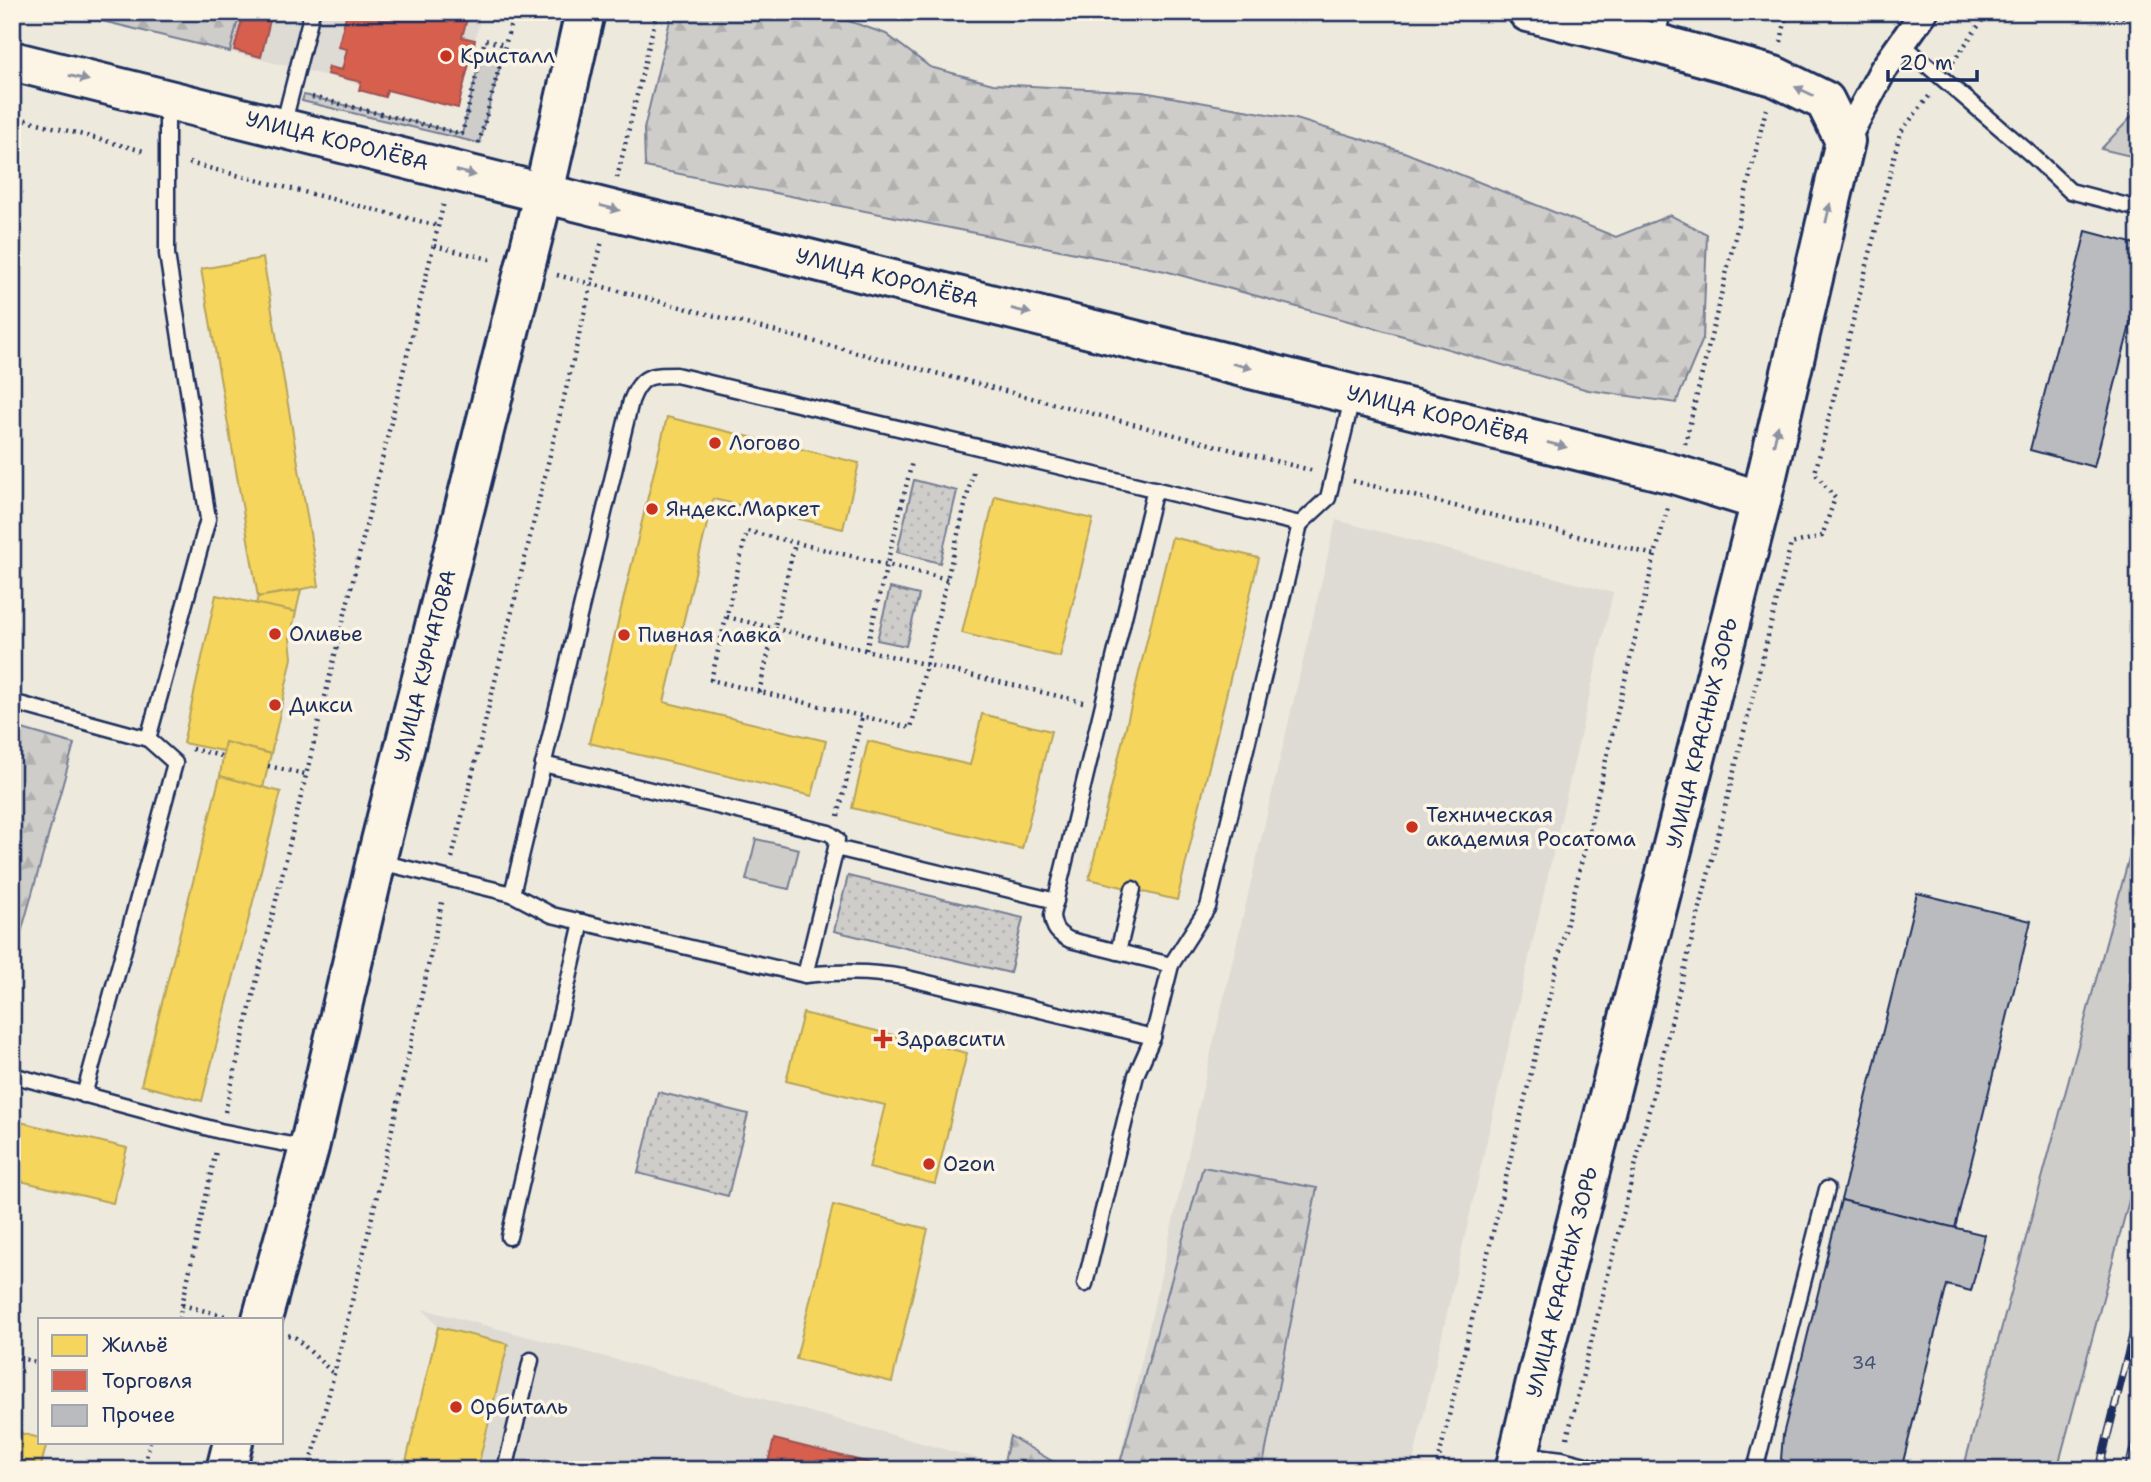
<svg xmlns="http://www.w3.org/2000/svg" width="2151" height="1482" font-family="'Shantell Sans',sans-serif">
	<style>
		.built { fill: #dedbd4 }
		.grass { fill: #cfcdca; stroke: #757e94; stroke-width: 2 }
		.forest { fill: url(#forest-firs); stroke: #757e94; stroke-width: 2 }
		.park { fill: url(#park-dots); stroke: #757e94; stroke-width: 2 }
		.homes { fill: #f6d55c; stroke: #b4a35d; stroke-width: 2 }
		.shops { fill: #d6604d; stroke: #9e5152; stroke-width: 2 }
		.building { fill: #babbbe; stroke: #1b2f5e; stroke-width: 2 }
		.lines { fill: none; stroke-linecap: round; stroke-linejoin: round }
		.lane-casing { stroke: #1b2f5e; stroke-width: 19 }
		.street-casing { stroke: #1b2f5e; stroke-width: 32 }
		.secondary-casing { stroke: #1b2f5e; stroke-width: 44 }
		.primary-casing { stroke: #1b2f5e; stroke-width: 44 }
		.path { stroke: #1b2f5e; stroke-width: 4.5; stroke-dasharray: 2 5; stroke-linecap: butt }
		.lane { stroke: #fcf5e5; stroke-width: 14 }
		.street { stroke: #fcf5e5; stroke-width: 26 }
		.secondary { stroke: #fcf5e5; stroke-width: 38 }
		.primary { stroke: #fcf5e5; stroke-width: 38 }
		.rail-casing { stroke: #1b2f5e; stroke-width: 8 }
		.rail { stroke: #fcf5e5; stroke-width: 5; stroke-dasharray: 16; stroke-linecap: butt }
		.oneway { fill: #8c92a2 }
		.poi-dot { fill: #c8321e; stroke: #fcf5e5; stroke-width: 2.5 }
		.labels { text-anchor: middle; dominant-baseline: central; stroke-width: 7; stroke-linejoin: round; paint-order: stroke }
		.number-label { font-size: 18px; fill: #435276 }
		.poi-label { font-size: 21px; fill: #1b2f5e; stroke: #fcf5e5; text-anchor: start }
		.street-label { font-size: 21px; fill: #1b2f5e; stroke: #fcf5e5 }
	</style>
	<defs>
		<pattern id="forest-firs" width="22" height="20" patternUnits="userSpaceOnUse" patternTransform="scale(1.75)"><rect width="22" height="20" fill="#cfcdca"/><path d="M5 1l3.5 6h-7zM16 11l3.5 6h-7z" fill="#b1b0b0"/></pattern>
		<pattern id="park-dots" width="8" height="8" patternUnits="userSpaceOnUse" patternTransform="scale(1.75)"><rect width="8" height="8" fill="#cfcdca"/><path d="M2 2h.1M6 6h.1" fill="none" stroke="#b1b0b0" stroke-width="1.8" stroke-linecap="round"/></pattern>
	</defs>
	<rect width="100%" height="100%" fill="#eee9dd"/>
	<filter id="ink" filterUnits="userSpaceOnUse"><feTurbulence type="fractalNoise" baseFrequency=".0143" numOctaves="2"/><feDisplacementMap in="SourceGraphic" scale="14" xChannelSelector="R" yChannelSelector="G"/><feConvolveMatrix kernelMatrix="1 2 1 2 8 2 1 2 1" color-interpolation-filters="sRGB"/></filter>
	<g filter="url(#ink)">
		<g class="built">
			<polygon points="240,12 482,12 458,108 230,52"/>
			<polygon points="1336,520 1613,593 1411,1470 1117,1470 1209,1061"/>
			<polygon points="423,1309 724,1388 1019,1470 404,1470 438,1327"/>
		</g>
		<g class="grass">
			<polygon points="482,50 503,55 479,143 302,101 304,95 462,134"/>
			<polygon points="2139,109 2139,158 2101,149"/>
			<polygon points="2139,821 2139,1163 2057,1470 1963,1470"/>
			<polygon points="756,839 799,849 789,889 746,880"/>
		</g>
		<g class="forest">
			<polygon points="65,12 240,12 230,52"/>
			<polygon points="672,12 823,12 886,34 930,67 993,84 1143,92 1296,119 1404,152 1616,237 1670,215 1707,234 1703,339 1676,403 1588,390 1407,337 1165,271 645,167 644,129"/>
			<polygon points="12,726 74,744 12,965"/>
			<polygon points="1203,1167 1317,1188 1262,1470 1118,1470"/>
			<polygon points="1010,1436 1067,1470 1002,1470"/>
		</g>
		<g class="park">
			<polygon points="914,480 957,491 940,563 897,552"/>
			<polygon points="890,588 919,595 906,646 877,640"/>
			<polygon points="848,876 1023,918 1010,973 834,931"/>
			<polygon points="658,1092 748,1114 728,1196 638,1173"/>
		</g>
		<g class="homes">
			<polygon points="263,258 319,586 258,597 201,269"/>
			<polygon points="667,417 859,463 843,529 713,499 664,702 826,741 812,796 589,743"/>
			<polygon points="995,496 1093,519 1060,657 962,633"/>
			<polygon points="1172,537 1259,558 1177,900 1089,879"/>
			<polygon points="301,590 296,612 256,604 258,597"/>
			<polygon points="216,595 296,612 290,638 292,658 271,754 225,742 223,751 183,743"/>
			<polygon points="982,714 1051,731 1022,849 852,808 868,741 970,765"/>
			<polygon points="225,742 271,754 263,788 220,776"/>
			<polygon points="220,776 281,792 202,1101 141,1085"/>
			<polygon points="803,1013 967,1053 935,1184 869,1168 885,1105 786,1081"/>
			<polygon points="12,1120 127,1148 113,1203 12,1179"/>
			<polygon points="833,1205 928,1229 892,1382 796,1359"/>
			<polygon points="438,1327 508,1344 477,1470 404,1470"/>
			<polygon points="12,1431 40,1438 40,1442 47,1442 40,1470 12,1470"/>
		</g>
		<g class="shops">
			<polygon points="244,12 272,12 261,57 234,50"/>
			<polygon points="347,12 469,12 462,37 475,40 458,108 387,90 385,97 359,90 361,82 327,74 329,67 342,70 347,49 338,47"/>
			<polygon points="774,1439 898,1470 766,1470"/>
		</g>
		<g class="building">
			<polygon points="2086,231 2139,245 2139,290 2094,467 2030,450"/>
			<polygon points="1917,893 2031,921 1955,1228 1841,1200"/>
			<polygon points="1841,1200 1985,1235 1971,1291 1947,1285 1901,1470 1796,1470 1781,1459 1783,1435"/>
		</g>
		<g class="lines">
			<defs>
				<g id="lane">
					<polyline points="1656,41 1663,12"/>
					<polyline points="1901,43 2033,156 2070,191 2139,209"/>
					<polyline points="283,126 312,12"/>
					<path d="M1155,489L1052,915C1053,929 1058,934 1070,940L1171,965"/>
					<polyline points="12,702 148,739 208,519 167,254 167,101"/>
					<polyline points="543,764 829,833 837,839 836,848"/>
					<path d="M376,861L512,894L631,401C641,375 650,375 676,375L1300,524L1328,498L1353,395"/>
					<path d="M512,894L552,915L805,975C841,972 867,971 903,977L1153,1037"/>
					<polyline points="1118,952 1133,889"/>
					<polyline points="805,975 836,848 1056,901"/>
					<polyline points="12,1075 220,1131 307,1148"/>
					<polyline points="84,1095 175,763 148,739"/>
					<polyline points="509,1237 582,922"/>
					<polyline points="1085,1284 1136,1075 1153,1037 1171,965 1208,907 1300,524"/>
					<polyline points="1521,1454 1562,1459 1605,1470"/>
					<polyline points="505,1470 531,1360"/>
					<polyline points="1755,1470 1827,1189"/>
				</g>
				<polyline id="street" points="1845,141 1883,70 1924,12"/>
				<g id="secondary">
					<polyline points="12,61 1677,475 1761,501"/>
					<polyline points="1515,1470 1536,1382 1761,501 1845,141 1825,101 1774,76 1655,43 1528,12"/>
				</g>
				<g id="primary">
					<polyline points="262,1319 309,1148 376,861 544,192 585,12"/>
					<polyline points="226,1470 233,1442"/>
				</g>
			</defs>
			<use href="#lane" class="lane-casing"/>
			<use href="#street" class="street-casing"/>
			<use href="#secondary" class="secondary-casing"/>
			<use href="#primary" class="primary-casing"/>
			<g class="path">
				<polyline points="1954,12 1985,15 2139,17"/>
				<polyline points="1781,42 1787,12"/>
				<polyline points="1953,62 1988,12"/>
				<polyline points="312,97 462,134 485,40 505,45"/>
				<polyline points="12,116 147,152"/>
				<polyline points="479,143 514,12"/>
				<polyline points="189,163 439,226"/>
				<polyline points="617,178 657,12"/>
				<polyline points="434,246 494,260"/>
				<polyline points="557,275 1314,471"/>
				<polyline points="1685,444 1766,109"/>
				<polyline points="1353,481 1655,555"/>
				<polyline points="947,579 747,531 711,680 911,728 974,468"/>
				<polyline points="727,617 1083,702"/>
				<polyline points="866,650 912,462"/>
				<polyline points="759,692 795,543"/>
				<polyline points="192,749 222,756"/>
				<polyline points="268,766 305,774"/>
				<polyline points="838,816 862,716"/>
				<polyline points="452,858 602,241"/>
				<polyline points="225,1112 444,202"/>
				<polyline points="182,1305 229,1317"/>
				<polyline points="179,1319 216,1151"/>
				<polyline points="288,1335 296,1338 334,1374"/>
				<polyline points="12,1356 40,1363"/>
				<polyline points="1567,1438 1791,544 1822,536 1835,498 1815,473 1900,133 1930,95"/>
				<polyline points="143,1470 150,1442"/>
				<path d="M309,1470C360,1281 401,1089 443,898"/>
				<polyline points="1436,1470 1655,555 1668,507"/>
			</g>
			<use href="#lane" class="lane"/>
			<use href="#street" class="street"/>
			<use href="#secondary" class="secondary"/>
			<use href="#primary" class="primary"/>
			<defs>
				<g id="rail">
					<polyline points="2099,1470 2139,1309"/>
					<polyline points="2128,1470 2139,1426"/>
				</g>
			</defs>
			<use href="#rail" class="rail-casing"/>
			<use href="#rail" class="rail"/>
		</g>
		<defs><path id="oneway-solid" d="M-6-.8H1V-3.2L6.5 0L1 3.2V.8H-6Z" transform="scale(1.75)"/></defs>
		<g class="oneway">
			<use href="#oneway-solid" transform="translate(79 78) rotate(14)"/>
			<use href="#oneway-solid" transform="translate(1804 91) rotate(-155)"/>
			<use href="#oneway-solid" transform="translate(466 173) rotate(14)"/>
			<use href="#oneway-solid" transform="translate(610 208) rotate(14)"/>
			<use href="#oneway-solid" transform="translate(1828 213) rotate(-77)"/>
			<use href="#oneway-solid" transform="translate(1021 311) rotate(14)"/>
			<use href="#oneway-solid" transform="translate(1242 366) rotate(14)"/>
			<use href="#oneway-solid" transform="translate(1776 435) rotate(-77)"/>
			<use href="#oneway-solid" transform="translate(1557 445) rotate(14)"/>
		</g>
	</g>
	<g class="poi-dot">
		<circle cx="446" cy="56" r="7"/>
		<circle cx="715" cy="443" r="7"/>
		<circle cx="652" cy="509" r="7"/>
		<circle cx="275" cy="634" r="7"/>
		<circle cx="624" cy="635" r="7"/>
		<circle cx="275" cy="705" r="7"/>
		<circle cx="1412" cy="827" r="7"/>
		<path d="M879.5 1028.5h7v7h7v7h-7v7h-7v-7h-7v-7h7z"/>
		<circle cx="929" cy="1164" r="7"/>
		<circle cx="456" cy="1407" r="7"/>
	</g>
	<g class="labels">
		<g class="number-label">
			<text x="1864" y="1363">34</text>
		</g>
		<g class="poi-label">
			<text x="460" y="56">Кристалл</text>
			<text x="729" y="443">Логово</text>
			<text x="666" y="509">Яндекс.Маркет</text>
			<text x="289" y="634">Оливье</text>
			<text x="638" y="635">Пивная лавка</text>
			<text x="289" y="705">Дикси</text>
			<text x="1426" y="815">Техническая<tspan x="1426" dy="24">академия Росатома</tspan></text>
			<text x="897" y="1039">Здравсити</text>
			<text x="943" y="1164">Ozon</text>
			<text x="470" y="1407">Орбиталь</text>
		</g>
		<g class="street-label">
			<text transform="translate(337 141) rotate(14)">УЛИЦА КОРОЛЁВА</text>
			<text transform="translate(887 278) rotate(14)">УЛИЦА КОРОЛЁВА</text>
			<text transform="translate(1438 415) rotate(14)">УЛИЦА КОРОЛЁВА</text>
			<text transform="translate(425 666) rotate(-76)">УЛИЦА КУРЧАТОВА</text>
			<text transform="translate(1702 733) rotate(-76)">УЛИЦА КРАСНЫХ ЗОРЬ</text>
			<text transform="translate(1562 1282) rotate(-76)">УЛИЦА КРАСНЫХ ЗОРЬ</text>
		</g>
	</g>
	<rect width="2151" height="1482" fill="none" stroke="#fcf5e5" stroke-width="42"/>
	<rect x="21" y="21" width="2109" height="1440" fill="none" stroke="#1b2f5e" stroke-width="2.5" filter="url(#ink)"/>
	<rect x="38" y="1318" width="245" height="126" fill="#fcf5e5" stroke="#a2a6af" stroke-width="2"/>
	<rect x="52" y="1335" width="35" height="21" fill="#f6d55c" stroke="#a2a6af" stroke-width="2"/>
	<text x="102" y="1352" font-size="21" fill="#1b2f5e">Жильё</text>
	<rect x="52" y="1370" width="35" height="21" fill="#d6604d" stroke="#a2a6af" stroke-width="2"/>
	<text x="102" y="1388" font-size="21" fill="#1b2f5e">Торговля</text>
	<rect x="52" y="1405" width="35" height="21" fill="#babbbe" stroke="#a2a6af" stroke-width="2"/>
	<text x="102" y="1422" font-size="21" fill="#1b2f5e">Прочее</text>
	<path d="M1888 70v10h89v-10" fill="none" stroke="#1b2f5e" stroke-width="3.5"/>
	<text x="1899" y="70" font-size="21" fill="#1b2f5e" stroke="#fcf5e5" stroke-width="5" paint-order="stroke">20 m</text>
</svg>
